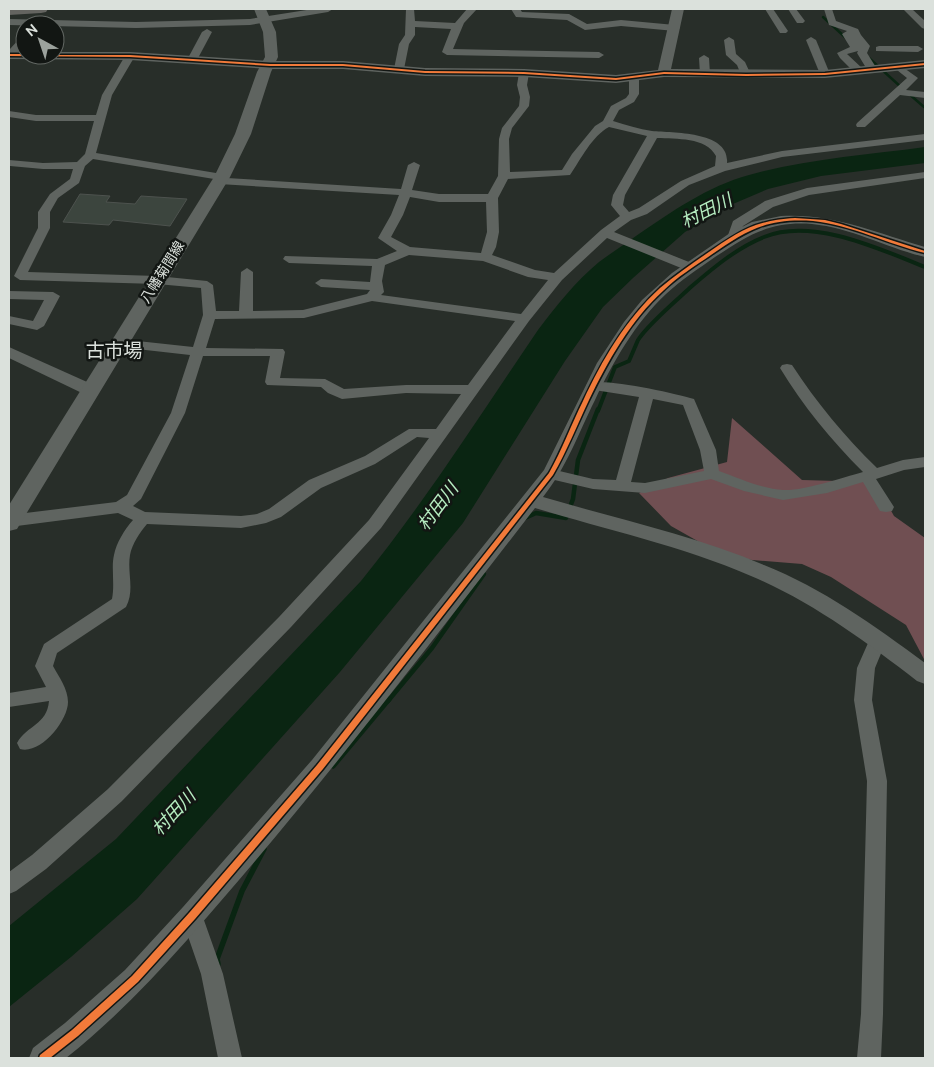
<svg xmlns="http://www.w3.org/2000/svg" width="934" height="1067" font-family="Ubuntu,'Noto Sans JP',sans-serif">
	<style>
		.forest { fill: #704f52 }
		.water { fill: #0a2512 }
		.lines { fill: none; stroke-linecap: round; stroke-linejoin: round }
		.stream-far3 { stroke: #0a2512; stroke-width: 2.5 }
		.stream-far2 { stroke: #0a2512; stroke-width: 4 }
		.stream-far1 { stroke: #0a2512; stroke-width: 4.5 }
		.stream { stroke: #0a2512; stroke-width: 5.5 }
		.building { fill: #3c453e; stroke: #4d524e }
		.minor { fill: #5f6460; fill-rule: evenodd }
		.tertiary { fill: #5f6460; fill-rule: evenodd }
		.secondary { fill: #5f6460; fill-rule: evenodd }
		.primary { fill: #646460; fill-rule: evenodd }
		.cycleway-casing { stroke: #121613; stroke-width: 3 }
		.cycleway { fill: #f17a3a; fill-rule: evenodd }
		.labels { text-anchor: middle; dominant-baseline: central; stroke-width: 5; stroke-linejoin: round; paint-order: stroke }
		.far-street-label { font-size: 14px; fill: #dbe1dc; stroke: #121613 }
		.water-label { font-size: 18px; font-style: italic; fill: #b5ecc0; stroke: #121613 }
		.quarter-label { font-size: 19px; fill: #dbe1dc; stroke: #121613 }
	</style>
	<rect width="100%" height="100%" fill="#282e29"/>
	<polygon class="forest" points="732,418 802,480 875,482 894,516 925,538 925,661 906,625 831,577 802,564 741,559 717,552 671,526 639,493 668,478 727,462"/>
	<path class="water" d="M925,147V163L821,176L768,189L733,204L685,232L633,278L603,307L565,361L463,523L340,672L137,899L71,957L9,1007V926L116,839L361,581C425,502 480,415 538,330C556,306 576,281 599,262C611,253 624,245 636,236C671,212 708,186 749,175C806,159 867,155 925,147Z"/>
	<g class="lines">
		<g class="stream-far3">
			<polyline points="823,17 846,38"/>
			<polyline points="869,58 902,88"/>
			<polyline points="908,93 924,107"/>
		</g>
		<path class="stream-far2" d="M598,411L615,367L629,361C632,354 635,347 638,340C648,324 678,299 692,286C713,268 738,247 764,237C812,217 880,249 925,267"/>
		<g class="stream-far1">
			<polyline points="525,518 536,513 566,518 573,499 578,460 598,409"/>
			<polyline points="388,701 432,648 484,574"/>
		</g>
		<g class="stream">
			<polyline points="333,766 389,699"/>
			<polyline points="218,964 217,959 242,891 264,849"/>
		</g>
	</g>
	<polygon class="building" points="80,194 110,196 106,202 135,204 141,196 187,199 170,226 113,220 109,225 63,222"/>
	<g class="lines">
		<g class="minor">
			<polygon points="313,9 333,9 328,12 250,25 136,28 9,25 9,19 136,22 250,19"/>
			<polygon points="406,9 414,9 415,21 455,23 467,9 477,9 464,23 453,49 599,52 604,55 599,58 447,55 442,52 451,29 415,27 415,35 409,44 404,69 399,72 394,69 399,44 405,35"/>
			<polygon points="511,9 520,9 522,12 569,14 587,24 621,20 675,25 680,28 675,31 621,26 585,30 567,20 516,17"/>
			<polygon points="765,9 773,9 788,31 786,33 780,33"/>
			<polygon points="788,9 796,9 805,21 803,23 797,23"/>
			<polygon points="824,9 832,9 836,21 858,29 861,35 870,46 867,53 877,69 876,71 868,71 857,53 858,51 847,54 863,69 863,73 855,73 840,58 837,53 850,47 842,34 847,31 829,25"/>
			<polygon points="903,9 912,9 925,21 925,29 922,28"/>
			<polygon points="207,29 212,32 197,60 192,63 188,62 187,60 202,32"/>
			<polygon points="25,35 25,44 13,57 9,58 9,50 22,36"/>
			<polygon points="729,37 734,40 736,54 745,62 751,75 750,77 742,77 737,65 726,55 724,40"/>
			<polygon points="811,37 816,40 830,74 829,76 825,77 820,74 806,40"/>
			<polygon points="879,46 918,46 923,49 918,52 876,51 876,47"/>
			<path d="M130,53L135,56L112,95L96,153L222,174L226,175L227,178L401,189L408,165L414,162L420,165L412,190L439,194H488L498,176L499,139L502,128L519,106L520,97L517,85L519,73L524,70L529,73L527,85L530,97L529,106L512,128L509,139L510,172L562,170L572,154L595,126L603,121L611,106L626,98L629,94V78L634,75L639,78V94L634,102L619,110L613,121C626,125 639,129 652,131C673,133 730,131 727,163L782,151L925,134V140L782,157L725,171L689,185L647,214L631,220L614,232L694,264L696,267L694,270H686L607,238L562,280L529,321L381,528L291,627L122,801L46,869L16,891L9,894V872L32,855L108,789L279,617L369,520L429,438L417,437L375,464L321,488L281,517L266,523L241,528L147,524C140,532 132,544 130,555C127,573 135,590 126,607L57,653L53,666C59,677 68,689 68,702C68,721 40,755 20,749L17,743C27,725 47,725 49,701L9,707V693L46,687L35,666L44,644L112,599C115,584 111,567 114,555C116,543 125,529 133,520L118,513L9,527V515L116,502L127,495L171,413L190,355L119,347L112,343L119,339L193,347L203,315L201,288L157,284L20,280L14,276L38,228V212L50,194L70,179L73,169H43L10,166L9,160L43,163L77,162L85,154L94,121H36L9,117V111L36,115H96L102,95L125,56ZM609,127L647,136L613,195L611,205L620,216L601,230L554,273L535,270L492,255L496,247L499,232L498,198L508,179L570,175C581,159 592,136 609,127ZM657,138C676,139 706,137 716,156L715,166L681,181L639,208L629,212L623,205L625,195ZM93,159L214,179L215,183L219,184L399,195L391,215L378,238L397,251L377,259L285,256L283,259L289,263L372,266L370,282L321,279L315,283L321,287L370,290L367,294L303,310L253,311V272L247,268L241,272L239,311H216L213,285L207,281L157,276L28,272L50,228V212L58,198L79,183L85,166ZM410,197L439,202H486L487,232L481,253L410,247L391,237L403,215ZM409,255L483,261L528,277L548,280L521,314L381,295L384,292L382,281L385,265ZM372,301L515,321L468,385H406L344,389L325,379L280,378L285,352L283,349L206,348L215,319L304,318ZM203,356H270L265,382L267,385L321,387L328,393L342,399L406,393L461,394L436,429H409L365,456L309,480L269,509L257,514L241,516L145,512L133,506L141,499L185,413Z"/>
			<polygon points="704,55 709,58 710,74 705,77 700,74 699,58"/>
			<polygon points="897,63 918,78 906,90 925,92 925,98 900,95 865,127 857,127 856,125 857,123 907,78 892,66"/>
			<polygon points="925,172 925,178 809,195 773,207 743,226 737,241 729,241 727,238 733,221 765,201 807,188"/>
			<polygon points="9,291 53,292 60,296 44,326 37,330 9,324 9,316 33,321 44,300 9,299"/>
			<path d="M787,364L792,365C817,403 844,436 877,468L903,460L925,457V467L904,470L876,479L894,507L892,511L886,512L880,511L863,482L827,493L783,500L744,491L711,479L645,493L593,489L546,478L543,474L546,470L551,469L593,479L616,480L639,397L588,389L586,386L588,383C607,378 673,393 694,399L716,450L719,471C739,478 762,489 783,490C804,491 841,478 863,472C831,440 803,406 780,368L782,365ZM653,399L683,405L700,450L704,471L645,483L631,482Z"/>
			<polygon points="878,632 884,634 887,639 875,668 872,700 887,781 883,1014 881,1058 857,1058 861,1014 867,781 854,700 857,668 872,634"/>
			<polygon points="192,906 200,909 223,974 242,1058 218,1058 201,974 181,916 184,909"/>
		</g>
		<g class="tertiary">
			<polygon points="672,9 684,9 671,69 825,70 925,60 925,68 825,78 664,77 616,83 524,77 425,76 343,69 270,69 130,60 9,59 9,51 25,51 25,55 55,55 55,52 130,52 270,61 343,61 425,68 524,69 616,75 658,70"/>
			<path d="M781,216C833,213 877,233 925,247V257C887,248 852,228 812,224C770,221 748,235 715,257C698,269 681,280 666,294C635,323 613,362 595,400C578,434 567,467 543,497C617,519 693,535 764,565C822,588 875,626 925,663V684L917,681C865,641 812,602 751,576C682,546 607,530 535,508C443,627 352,746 256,860C196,930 138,1001 66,1058H29L33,1048L65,1023L125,970L183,907L312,760L544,470L597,363L624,322L642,300L672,273L730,233L752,222Z"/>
			<polygon points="9,347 96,386 99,390 96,394 90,395 84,394 9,358"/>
		</g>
		<polygon class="secondary" points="254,9 266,9 276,32 278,57 271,72 251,134 230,177 17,529 9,531 9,505 214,177 235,134 257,72 265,57 263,32"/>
		<polygon class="primary" points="9,9 48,9 46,12 41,13 9,15"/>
		<defs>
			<g id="cycleway">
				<polygon points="9,54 25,54 25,55 130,55 270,64 343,64 425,71 524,72 616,78 664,72 746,74 825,73 925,63 925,65 825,75 746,76 664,74 616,80 524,74 425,73 343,66 270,66 130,57 9,56"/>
				<path d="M795,218L825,220L841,224L925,251V253C887,244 852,225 813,221C767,218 747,230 711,255C695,266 677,277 663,291C630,321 608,361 589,400C577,425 567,451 553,475L323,769L195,919L138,982L78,1036L50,1058H39L40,1055L72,1030L132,976L189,913L317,765L549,473C562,450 571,425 583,401C602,360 626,319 660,288C674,276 690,265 706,254C738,232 755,220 795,218Z"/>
			</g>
		</defs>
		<use href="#cycleway" class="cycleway-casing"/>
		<use href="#cycleway" class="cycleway"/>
	</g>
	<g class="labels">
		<g class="far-street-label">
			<text transform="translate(162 272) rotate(-58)">八幡菊間線</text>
		</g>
		<g class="water-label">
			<text transform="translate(706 210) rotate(-26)">村田川</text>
			<text transform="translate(437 506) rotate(-53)">村田川</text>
			<text transform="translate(173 812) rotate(-47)">村田川</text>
		</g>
		<g class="quarter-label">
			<text x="114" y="350">古市場</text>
		</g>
	</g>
	<rect width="934" height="1067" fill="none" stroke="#dbe1dc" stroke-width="20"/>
	<g transform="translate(40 40) rotate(320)"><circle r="24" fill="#121613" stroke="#626763"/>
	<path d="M0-4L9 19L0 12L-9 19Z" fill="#9ca29d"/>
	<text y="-8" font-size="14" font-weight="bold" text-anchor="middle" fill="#dbe1dc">N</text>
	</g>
</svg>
